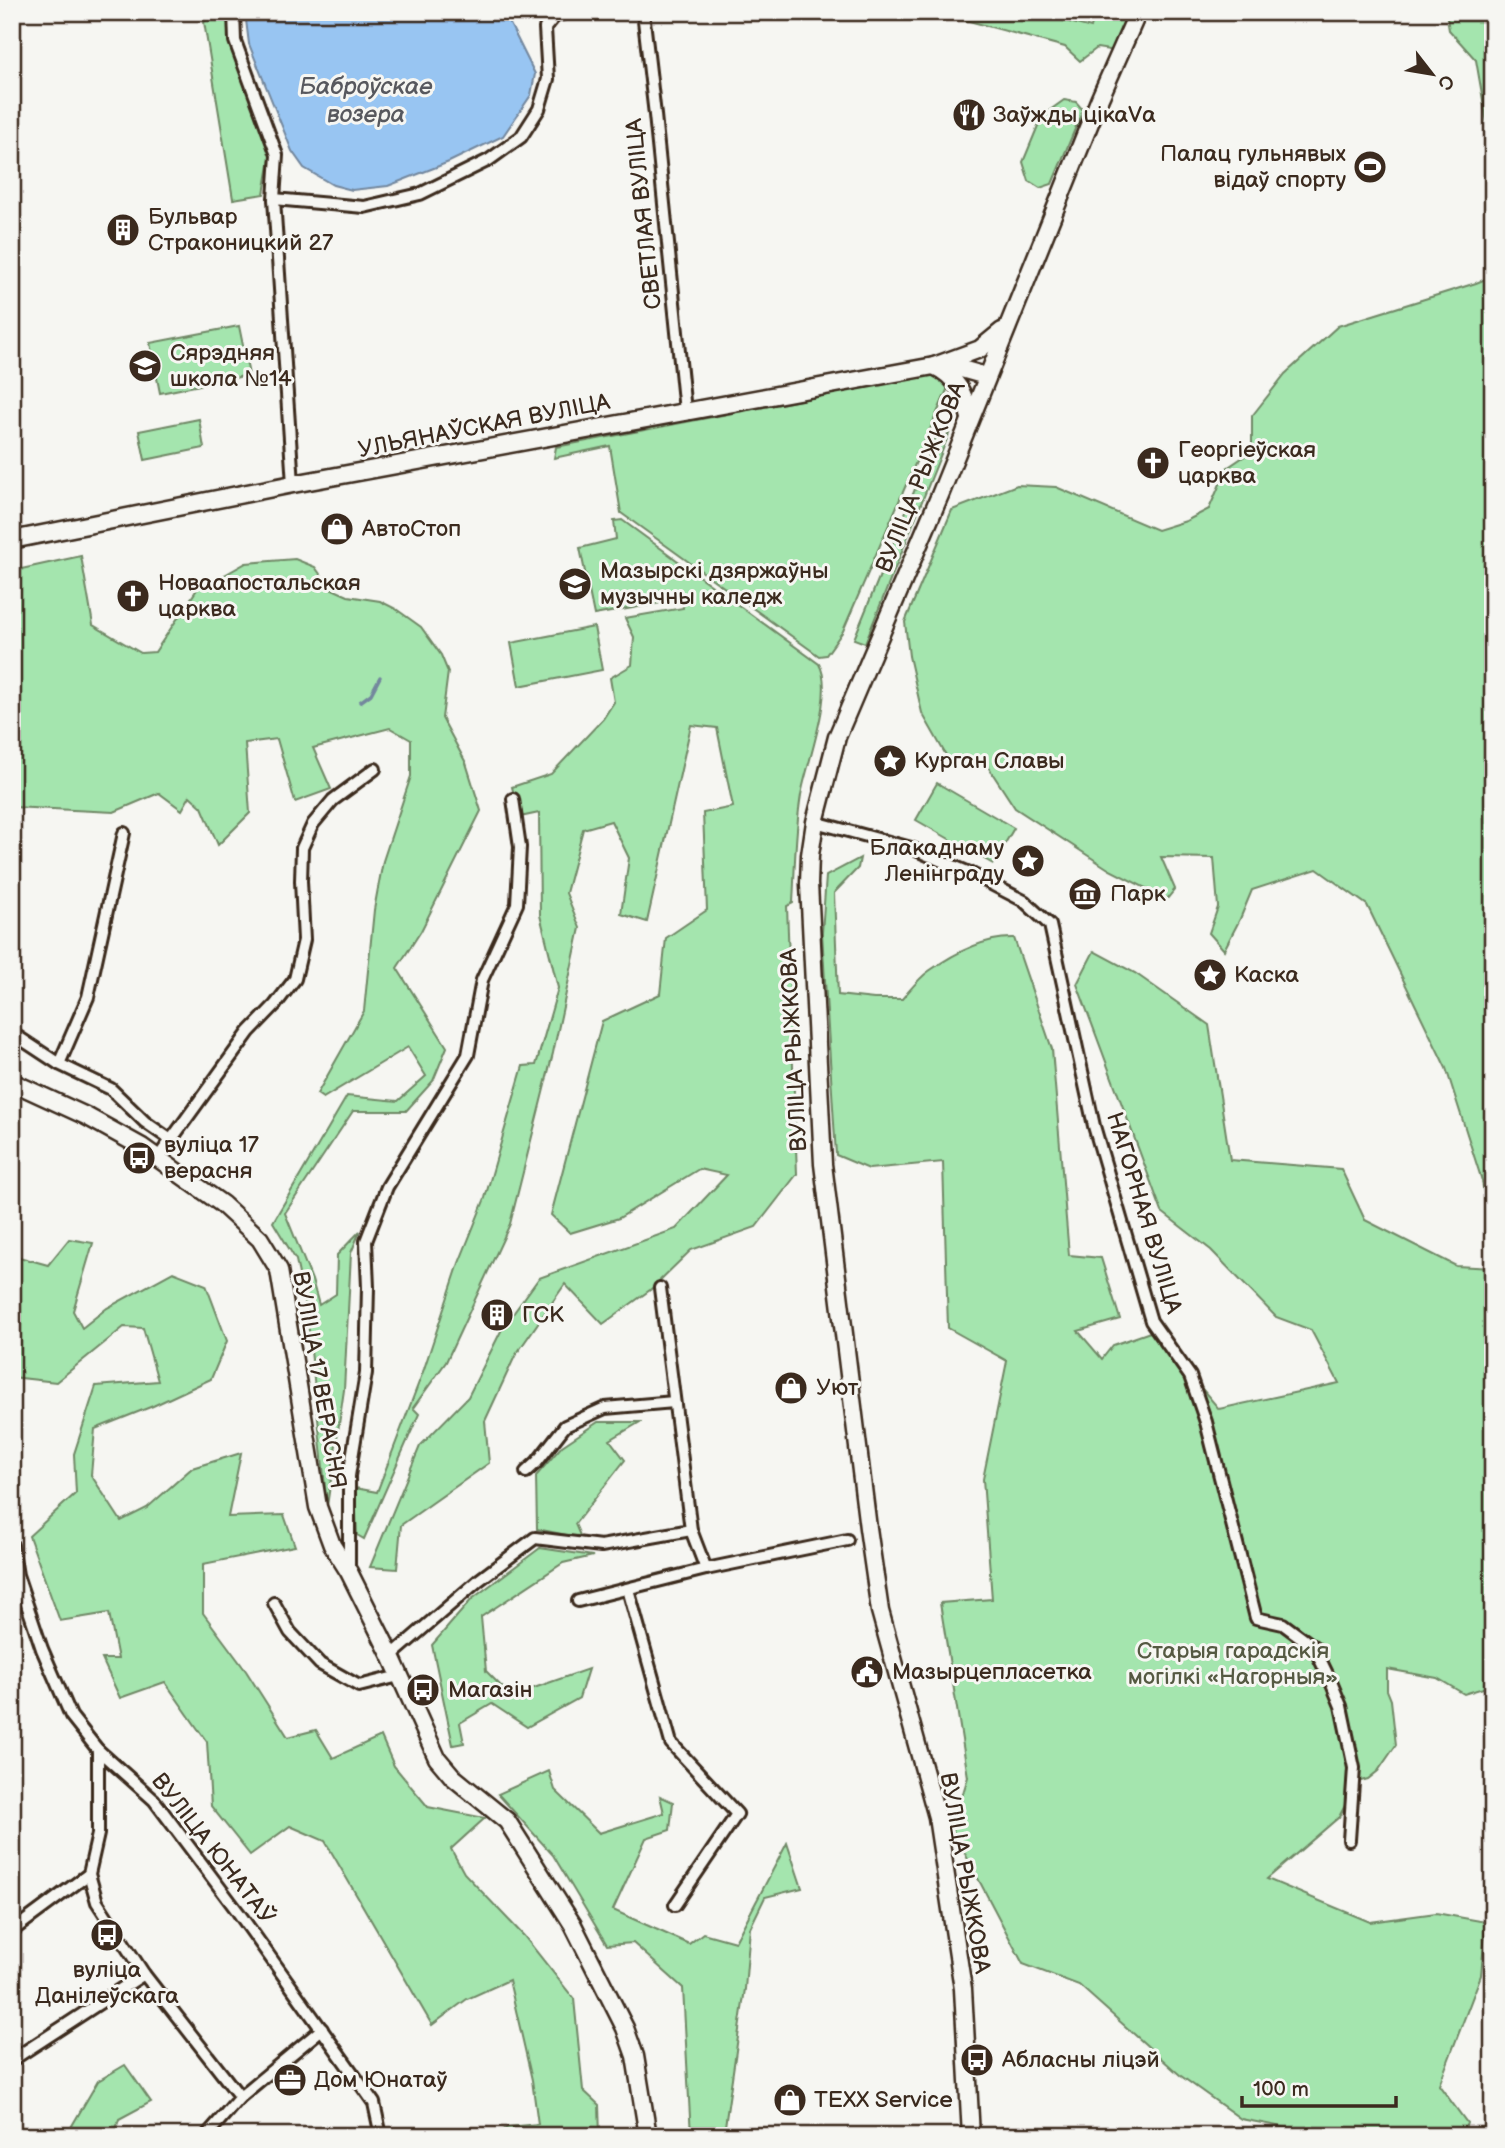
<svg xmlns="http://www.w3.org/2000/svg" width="1505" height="2148" font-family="'Balsamiq Sans',sans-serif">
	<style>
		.green { fill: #a4e5ae; stroke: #708866; stroke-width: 2 }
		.water { fill: #98c5f2; stroke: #73879d; stroke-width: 2 }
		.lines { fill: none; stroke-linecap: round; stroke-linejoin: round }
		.stream { stroke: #73879d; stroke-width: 3.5 }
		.street-casing { stroke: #3b2a1e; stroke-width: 16 }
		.secondary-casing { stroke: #3b2a1e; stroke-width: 21 }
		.street { stroke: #f6f6f2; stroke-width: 10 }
		.secondary { stroke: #f6f6f2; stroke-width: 16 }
		.labels { text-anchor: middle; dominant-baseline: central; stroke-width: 6; stroke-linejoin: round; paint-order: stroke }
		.poi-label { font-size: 23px; fill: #3b2a1e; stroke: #f6f6f2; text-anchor: start }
		.street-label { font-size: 23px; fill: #3b2a1e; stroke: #f6f6f2 }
		.park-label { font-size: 23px; fill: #555942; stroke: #f6f6f2 }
		.water-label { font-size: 24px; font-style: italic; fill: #57585e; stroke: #f6f6f2 }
	</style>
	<rect width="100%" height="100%" fill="#f6f6f2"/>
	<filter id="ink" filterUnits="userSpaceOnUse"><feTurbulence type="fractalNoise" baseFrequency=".0143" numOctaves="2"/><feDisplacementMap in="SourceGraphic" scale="14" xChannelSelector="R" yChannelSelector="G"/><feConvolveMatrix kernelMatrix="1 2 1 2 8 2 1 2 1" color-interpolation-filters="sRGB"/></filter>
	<g filter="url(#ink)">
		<g class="green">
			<polygon points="208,12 231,12 271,153 264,194 233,199 204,22 209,18"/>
			<polygon points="954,12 1033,12 1091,28 1095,12 1132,12 1115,51 1097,48 1080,61 1065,47 954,17"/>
			<polygon points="1446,12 1493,12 1493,157 1476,60 1449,30"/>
			<polygon points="1064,100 1076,102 1083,110 1052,184 1040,188 1029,181 1023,162 1042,116"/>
			<polygon points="1493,276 1493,1247 1482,1181 1446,1068 1367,905 1317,869 1252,890 1240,919 1224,950 1209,933 1218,907 1214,858 1161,857 1175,889 1167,899 1110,870 1015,808 983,759 951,764 922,713 909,656 905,622 952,510 1017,485 1056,487 1157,530 1186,521 1209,509 1227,468 1252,451 1252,416 1285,374 1338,326 1476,283"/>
			<polygon points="239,326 249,375 160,393 150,343"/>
			<polygon points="930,375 938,375 950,383 843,631 826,655 819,656 621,513 610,446 554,458 556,447"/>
			<polygon points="199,419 204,448 145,460 139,431"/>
			<polygon points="949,434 865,643 854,639 937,435"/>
			<path d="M622,520L819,664C835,692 807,762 801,795C795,831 795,867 793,903L787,906L797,1174L756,1227L691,1250L650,1290L603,1324L565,1284L515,1356L485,1421L489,1463L401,1525L397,1569L370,1567L420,1446L468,1397L502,1329L539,1278L676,1229L727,1175L699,1169L619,1218L570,1233L551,1215L602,1021L660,994L666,938L707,910L703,813L733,807L717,728L691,725L647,922L621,914L629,858L611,821L583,829L566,893L580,928L553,1053L510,1224L446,1362L413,1408L419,1414L364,1539L357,1535L355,1488L377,1492L424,1369L459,1263L485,1198L523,1066L536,1065L558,988L540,915L539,813L520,817L512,787L551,774L603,719L614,702L610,678L632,665L634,637L625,618L683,608L682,599L594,615L580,548L616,539L614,521Z"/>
			<polygon points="81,556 93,625 141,653 155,652 200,585 212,582 246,563 295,559 315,567 330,588 348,596 380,601 396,609 421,627 441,655 448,672 442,718 466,763 481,811 421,931 397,968 447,1047 433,1081 406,1111 353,1111 285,1213 312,1280 319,1305 336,1294 337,1255 360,1231 351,1253 344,1390 327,1506 307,1312 296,1260 273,1222 347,1096 398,1101 426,1076 408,1047 323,1098 317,1094 364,1011 374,910 383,861 411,776 411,740 390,728 313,748 331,789 295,802 277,739 245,743 250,813 218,845 202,807 190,796 182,810 159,793 114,812 12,807 12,571"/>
			<polygon points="594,627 602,670 519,686 511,643"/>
			<polygon points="937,783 1014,828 993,864 916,820"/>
			<path d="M860,858L858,868L834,893L838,995L874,999H902C910,990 919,978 929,971C953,954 985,937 1014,938L1052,1049L1069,1255L1101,1258L1120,1319L1078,1331L1102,1359L1113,1345L1153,1331L1219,1409L1339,1383L1311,1330L1276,1317L1211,1250L1162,1212L1077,984L1094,951L1135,973L1209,1025L1230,1160L1341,1169L1365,1220L1456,1266L1493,1268V1685L1464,1694L1437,1678L1387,1669V1690L1391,1700L1396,1745L1378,1771L1368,1779L1357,1782L1339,1817L1267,1879L1370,1922L1436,1913L1486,1922L1481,1975L1439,2085L1467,2123L1462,2136H1314L1313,2133L1241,2119L1181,2076L1079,1985L1023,1964L952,1829L968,1777L940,1603L992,1599L983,1479L1007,1361L948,1328L943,1162L869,1169L836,1155L822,933L826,876Z"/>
			<polygon points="69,1239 93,1243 73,1311 82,1328 107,1308 173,1272 206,1285 227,1341 211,1379 153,1406 95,1429 91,1475 121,1521 147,1508 192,1468 241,1453 228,1517 284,1515 295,1546 203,1564 203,1613 246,1671 288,1737 316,1730 333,1758 381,1736 394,1766 428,1807 485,1818 451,1849 464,1873 524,1936 574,1999 583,2090 599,2105 600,2136 495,2136 508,2127 538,2124 532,2080 509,1980 467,1999 432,2025 325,1841 290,1826 250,1855 211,1806 207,1742 165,1682 120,1698 102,1659 118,1659 109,1613 60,1621 29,1536 76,1493 74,1454 96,1386 158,1381 143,1328 124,1327 56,1382 12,1377 12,1255 48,1265"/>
			<polygon points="598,1422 640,1422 610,1440 625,1460 575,1524 581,1538 537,1529 536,1476 562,1446"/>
			<polygon points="540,1548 593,1556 563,1563 481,1617 486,1671 511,1696 588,1669 579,1698 527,1727 492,1704 460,1723 464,1743 453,1745 432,1645 472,1599"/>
			<polygon points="549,1771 555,1790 599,1833 664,1813 660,1796 673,1802 670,1830 646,1838 613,1910 689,1944 703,1933 735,1942 787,1843 802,1888 765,1897 750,1928 745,1989 724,2133 691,2136 683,1988 633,1943 607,1945 553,1855 498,1794"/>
			<polygon points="125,2065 151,2102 119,2119 114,2136 66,2136 98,2081"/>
		</g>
		<polygon class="water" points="245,12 493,12 508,20 535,74 531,95 503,136 449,162 388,186 352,190 333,185 304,168 292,151 249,44"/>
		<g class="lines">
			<polyline class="stream" points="360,702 371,694 380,677"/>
			<defs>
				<g id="street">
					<polyline points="234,12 235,41 277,155 274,199 293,484"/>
					<polyline points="643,12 655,115 685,411"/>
					<polyline points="274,199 364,207 420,194 489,160 521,137 539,109 548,79 545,28 555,16 568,12"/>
					<polyline points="815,822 911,848 970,873 1024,901 1050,925 1094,1126 1151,1321 1190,1376 1206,1422 1256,1618 1283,1624 1314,1647 1331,1682 1341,1706 1354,1768 1349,1840"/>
					<polyline points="124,833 88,997 59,1064 111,1089 145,1122 171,1140 157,1159"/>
					<polyline points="12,1033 59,1064"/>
					<polyline points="171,1140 249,1032 275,1005 295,979 304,940 301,881 302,848 313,824 333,800 375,769"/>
					<polyline points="660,1288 691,1530 706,1569"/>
					<polyline points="526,1472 537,1462 565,1426 605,1408 674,1402"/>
					<polyline points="12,1545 17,1575 42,1649 71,1716 98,1750 154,1800 238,1912 374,2103 381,2136"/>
					<polyline points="349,1570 349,1476 366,1373 368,1287 366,1241 387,1187 468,1055 482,980 517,904 520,847 513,799"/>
					<polyline points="628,1589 671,1743 737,1814 675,1905"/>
					<polyline points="578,1601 706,1569 847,1540"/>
					<polyline points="274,1603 290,1632 320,1664 359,1686 399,1676"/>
					<polyline points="391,1656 479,1580 535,1538 601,1546 691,1530"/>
					<polyline points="98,1750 98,1834 89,1874 97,1902 144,1974 240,2097"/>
					<polyline points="12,1931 89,1874"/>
					<polyline points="12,2060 144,1974"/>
					<polyline points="206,2136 240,2097 322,2029"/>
				</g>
				<g id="secondary">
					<path d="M934,366C957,377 964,393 970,418"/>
					<polyline points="939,366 958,368 986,376"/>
					<polyline points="12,540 293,484 934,366 980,349 1002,331"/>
					<polyline points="12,1082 86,1116 142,1147 222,1204 260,1239 279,1270 318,1507 332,1545 349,1572 391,1656 437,1758 453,1777 507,1821 573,1925 625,2028 635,2056 648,2136"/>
					<polyline points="971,2136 963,1989 937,1817 880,1611 868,1528 823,1164 809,884 810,855 815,822 837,737 940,495 1100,98 1138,12"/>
				</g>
			</defs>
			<use href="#street" class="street-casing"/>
			<use href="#secondary" class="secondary-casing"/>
			<use href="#street" class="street"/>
			<use href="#secondary" class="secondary"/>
		</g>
	</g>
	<defs>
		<symbol id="restaurant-disc" viewBox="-11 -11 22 22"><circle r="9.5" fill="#3b2a1e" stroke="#f6f6f2"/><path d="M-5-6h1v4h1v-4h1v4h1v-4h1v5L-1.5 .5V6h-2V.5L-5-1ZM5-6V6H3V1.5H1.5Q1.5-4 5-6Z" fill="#fff"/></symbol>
		<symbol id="stadium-disc" viewBox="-11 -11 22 22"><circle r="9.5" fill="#3b2a1e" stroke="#f6f6f2"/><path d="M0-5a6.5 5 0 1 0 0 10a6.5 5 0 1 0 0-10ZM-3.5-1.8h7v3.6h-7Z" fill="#fff"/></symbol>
		<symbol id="building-disc" viewBox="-11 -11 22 22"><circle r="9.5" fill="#3b2a1e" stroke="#f6f6f2"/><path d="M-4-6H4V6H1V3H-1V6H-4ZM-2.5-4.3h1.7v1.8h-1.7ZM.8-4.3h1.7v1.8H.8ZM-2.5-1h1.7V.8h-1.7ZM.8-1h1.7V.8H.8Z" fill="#fff"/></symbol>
		<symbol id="school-disc" viewBox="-11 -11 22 22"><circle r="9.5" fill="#3b2a1e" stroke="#f6f6f2"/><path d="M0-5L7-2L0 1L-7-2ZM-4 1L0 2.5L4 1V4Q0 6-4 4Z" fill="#fff"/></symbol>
		<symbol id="church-disc" viewBox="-11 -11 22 22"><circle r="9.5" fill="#3b2a1e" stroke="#f6f6f2"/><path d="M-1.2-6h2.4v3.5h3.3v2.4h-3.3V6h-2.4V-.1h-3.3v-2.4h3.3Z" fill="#fff"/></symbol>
		<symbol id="shop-disc" viewBox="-11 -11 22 22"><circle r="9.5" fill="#3b2a1e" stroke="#f6f6f2"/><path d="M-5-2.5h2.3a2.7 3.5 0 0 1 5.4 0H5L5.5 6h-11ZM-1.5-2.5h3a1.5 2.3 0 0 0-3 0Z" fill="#fff"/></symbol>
		<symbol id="university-disc" viewBox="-11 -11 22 22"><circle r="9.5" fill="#3b2a1e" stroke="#f6f6f2"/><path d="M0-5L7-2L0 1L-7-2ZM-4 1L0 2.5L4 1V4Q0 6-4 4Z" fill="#fff"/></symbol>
		<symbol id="sight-disc" viewBox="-11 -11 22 22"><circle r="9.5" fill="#3b2a1e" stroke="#f6f6f2"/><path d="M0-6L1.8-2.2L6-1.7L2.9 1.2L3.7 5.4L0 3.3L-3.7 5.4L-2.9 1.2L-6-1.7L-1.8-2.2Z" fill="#fff"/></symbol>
		<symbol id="museum-disc" viewBox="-11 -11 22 22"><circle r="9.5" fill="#3b2a1e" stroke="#f6f6f2"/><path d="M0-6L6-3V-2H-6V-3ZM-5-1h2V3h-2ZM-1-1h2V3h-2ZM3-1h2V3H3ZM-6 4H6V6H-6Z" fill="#fff"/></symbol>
		<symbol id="bus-disc" viewBox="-11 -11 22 22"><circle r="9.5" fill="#3b2a1e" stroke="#f6f6f2"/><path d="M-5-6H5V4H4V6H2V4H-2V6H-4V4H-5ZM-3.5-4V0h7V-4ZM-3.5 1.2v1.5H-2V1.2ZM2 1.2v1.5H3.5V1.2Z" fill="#fff"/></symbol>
		<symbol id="civic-disc" viewBox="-11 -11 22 22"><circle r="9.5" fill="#3b2a1e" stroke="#f6f6f2"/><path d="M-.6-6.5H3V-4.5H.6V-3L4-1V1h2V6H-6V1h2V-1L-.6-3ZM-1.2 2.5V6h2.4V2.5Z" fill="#fff"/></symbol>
		<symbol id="office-disc" viewBox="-11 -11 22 22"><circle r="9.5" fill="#3b2a1e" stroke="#f6f6f2"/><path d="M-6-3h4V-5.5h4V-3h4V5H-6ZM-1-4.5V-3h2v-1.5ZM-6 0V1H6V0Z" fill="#fff"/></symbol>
	</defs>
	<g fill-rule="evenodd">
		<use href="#restaurant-disc" x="950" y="96" width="38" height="38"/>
		<use href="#stadium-disc" x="1351" y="148" width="38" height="38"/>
		<use href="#building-disc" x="104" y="211" width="38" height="38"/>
		<use href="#school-disc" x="126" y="347" width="38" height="38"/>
		<use href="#church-disc" x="1134" y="444" width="38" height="38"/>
		<use href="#shop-disc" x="318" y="510" width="38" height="38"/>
		<use href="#university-disc" x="556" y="565" width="38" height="38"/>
		<use href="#church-disc" x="114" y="577" width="38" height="38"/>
		<use href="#sight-disc" x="871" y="742" width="38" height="38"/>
		<use href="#sight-disc" x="1009" y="842" width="38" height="38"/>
		<use href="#museum-disc" x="1066" y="875" width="38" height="38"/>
		<use href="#sight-disc" x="1191" y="956" width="38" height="38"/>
		<use href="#bus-disc" x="120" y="1139" width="38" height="38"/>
		<use href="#building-disc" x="478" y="1296" width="38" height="38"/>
		<use href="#shop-disc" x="772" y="1369" width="38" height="38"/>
		<use href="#civic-disc" x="848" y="1653" width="38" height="38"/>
		<use href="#bus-disc" x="404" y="1671" width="38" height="38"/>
		<use href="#bus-disc" x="88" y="1916" width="38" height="38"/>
		<use href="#bus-disc" x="958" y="2041" width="38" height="38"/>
		<use href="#office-disc" x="271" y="2061" width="38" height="38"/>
		<use href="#shop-disc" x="771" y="2081" width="38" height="38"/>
	</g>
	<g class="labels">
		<g class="poi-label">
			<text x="993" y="115">Заўжды цікаVа</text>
			<text x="1346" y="154" text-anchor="end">Палац гульнявых<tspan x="1346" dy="26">відаў спорту</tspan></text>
			<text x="148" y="217">Бульвар<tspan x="148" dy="26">Страконицкий 27</tspan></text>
			<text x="170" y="353">Сярэдняя<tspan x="170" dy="26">школа №14</tspan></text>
			<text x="1178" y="450">Георгіеўская<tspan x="1178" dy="26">царква</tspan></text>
			<text x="362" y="529">АвтоСтоп</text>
			<text x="600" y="571">Мазырскі дзяржаўны<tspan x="600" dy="26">музычны каледж</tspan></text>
			<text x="158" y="583">Новаапостальская<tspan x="158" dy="26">царква</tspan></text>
			<text x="914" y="761">Курган Славы</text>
			<text x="1004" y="848" text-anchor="end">Блакаднаму<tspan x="1004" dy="26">Ленінграду</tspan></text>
			<text x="1110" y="894">Парк</text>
			<text x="1234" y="975">Каска</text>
			<text x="164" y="1145">вуліца 17<tspan x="164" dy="26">верасня</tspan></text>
			<text x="522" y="1315">ГСК</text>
			<text x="816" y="1388">Уют</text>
			<text x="892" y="1672">Мазырцепласетка</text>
			<text x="448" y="1690">Магазін</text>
			<text x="107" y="1970" text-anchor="middle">вуліца<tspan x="107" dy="26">Данілеўскага</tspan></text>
			<text x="1002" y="2060">Абласны ліцэй</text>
			<text x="314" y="2080">Дом Юнатаў</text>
			<text x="814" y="2100">TEXX Service</text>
		</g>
		<g class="street-label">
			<text transform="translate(644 214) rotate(-96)">СВЕТЛАЯ ВУЛІЦА</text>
			<text transform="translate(484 426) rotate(-11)">УЛЬЯНАЎСКАЯ ВУЛІЦА</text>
			<text transform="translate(921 477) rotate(-68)">ВУЛІЦА РЫЖКОВА</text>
			<text transform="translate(794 1050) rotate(-93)">ВУЛІЦА РЫЖКОВА</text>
			<text transform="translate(1144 1213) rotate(73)">НАГОРНАЯ ВУЛІЦА</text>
			<text transform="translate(319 1380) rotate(80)">ВУЛІЦА 17 ВЕРАСНЯ</text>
			<text transform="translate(213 1849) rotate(52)">ВУЛІЦА ЮНАТАЎ</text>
			<text transform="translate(965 1873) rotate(80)">ВУЛІЦА РЫЖКОВА</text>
		</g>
		<g class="park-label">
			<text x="1233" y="1651">Старыя гарадскія<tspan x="1233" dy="26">могілкі «Нагорныя»</tspan></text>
		</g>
		<g class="water-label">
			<text x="366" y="86">Баброўскае<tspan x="366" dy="28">возера</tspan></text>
		</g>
	</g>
	<rect width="1505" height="2148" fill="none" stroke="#f6f6f2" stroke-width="42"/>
	<rect x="21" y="21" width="1463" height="2106" fill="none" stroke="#3b2a1e" stroke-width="2.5" filter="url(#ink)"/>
	<g transform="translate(1432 74) rotate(121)" stroke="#f6f6f2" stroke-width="5" paint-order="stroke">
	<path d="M0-5L12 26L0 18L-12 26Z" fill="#3b2a1e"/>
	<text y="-10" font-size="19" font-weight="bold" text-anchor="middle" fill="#3b2a1e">С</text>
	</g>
	<path d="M1242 2096v10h154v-10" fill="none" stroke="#3b2a1e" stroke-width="3.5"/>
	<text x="1253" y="2096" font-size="21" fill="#3b2a1e" stroke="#f6f6f2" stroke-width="5" paint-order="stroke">100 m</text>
</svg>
